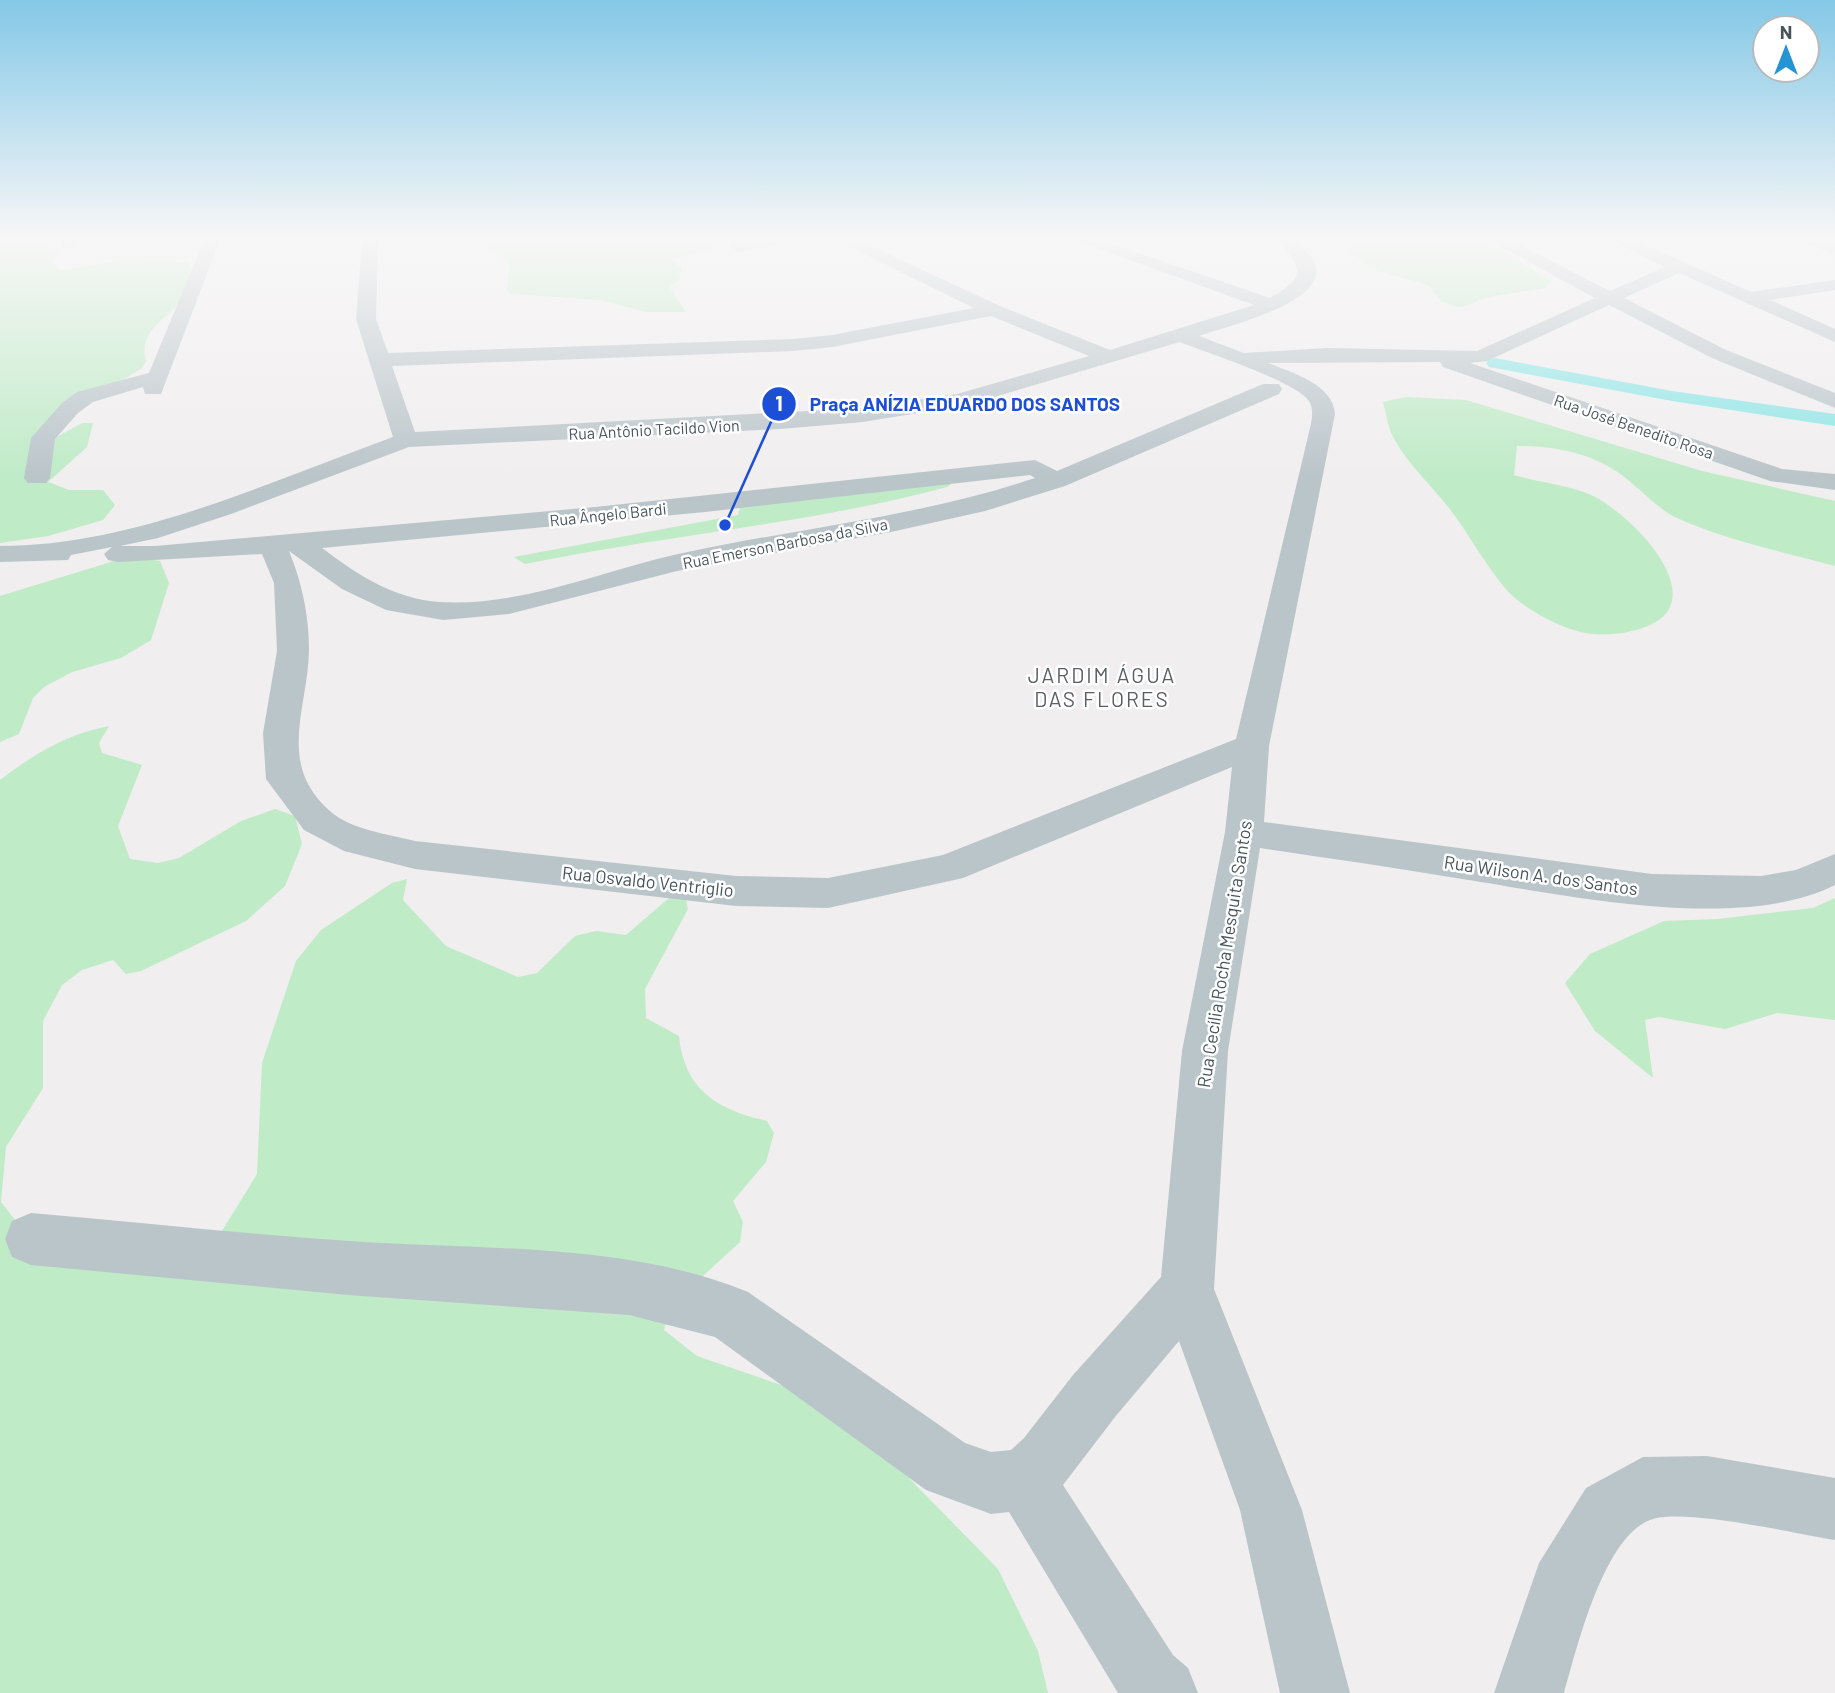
<svg xmlns="http://www.w3.org/2000/svg" width="1835" height="1693" font-family="Barlow,sans-serif">
	<style>
		.green { fill: #bfebc7 }
		.lines { fill: none; stroke-linecap: round; stroke-linejoin: round }
		.canal { fill: #8fe5e6; fill-rule: evenodd }
		.minor { fill: #bac5ca; fill-rule: evenodd }
		.labels { text-anchor: middle; dominant-baseline: central; stroke-width: 5; stroke-linejoin: round; paint-order: stroke }
		.far-street-label { font-size: 16px; fill: #47555a; stroke: #fff }
		.street-label { font-size: 18px; fill: #47555a; stroke: #fff }
		.quarter-label { font-size: 21px; letter-spacing: 2px; fill: #5b6062; stroke: #fff }
		.leader { fill: none; stroke: #1d4ed8; stroke-width: 2.5 }
		.callout-dot { fill: #1d4ed8; stroke: #fff; stroke-width: 2.5 }
		.mark-label { font-size: 21px; text-anchor: middle; font-weight: bold; fill: #fff }
		.callout-label { font-size: 19px; text-anchor: middle; font-weight: bold; fill: #1d4ed8; stroke: #fff; stroke-width: 5; stroke-linejoin: round; paint-order: stroke }
	</style>
	<rect width="100%" height="100%" fill="#f0eeee"/>
	<g class="green">
		<path d="M0,240L43,243L59,252L53,262L60,270L125,260L190,262C190,270 190,281 188,289C178,316 136,326 146,361L142,368L75,410L55,438L82,423H93L87,447L48,482L69,490H103L115,505L103,520L48,536L0,543Z"/>
		<path d="M479,240H724L725,241L715,249L672,260L682,268L679,280L669,286L686,312H645L600,300L510,294L507,290L509,263C502,252 487,252 477,244Z"/>
		<polygon points="1349,240 1485,240 1551,281 1546,288 1488,297 1462,307 1453,306 1441,301 1428,285 1377,271 1345,251 1351,246"/>
		<path d="M1406,397L1466,400L1702,471L1835,501V566C1781,551 1728,541 1677,518C1661,511 1649,497 1635,486C1602,455 1561,446 1517,446L1514,475C1537,482 1570,485 1591,495C1622,509 1689,571 1669,609C1656,633 1604,638 1581,632C1558,626 1533,613 1515,598C1496,582 1471,538 1455,516C1436,489 1409,467 1393,437C1388,427 1386,413 1383,402Z"/>
		<path d="M958,479L947,487C809,524 665,535 525,564L514,557L738,515L741,504Z"/>
		<polygon points="143,558 160,561 169,583 151,640 121,658 72,672 44,687 33,698 19,734 0,742 0,596 114,561"/>
		<path d="M109,726L99,743L102,753L142,765L118,826L130,859L158,863L179,858L241,821L275,809L295,816L302,844L285,886L246,921L141,971L126,974L113,960L82,970L62,985L43,1021V1088L6,1147L1,1202L26,1234L222,1231L257,1174L262,1063L296,961L321,930L392,883L407,879L403,900L446,946L518,977L537,973L575,936L596,931L626,935L669,898L685,896L688,909L645,989L646,1018L679,1036C684,1090 718,1110 767,1121L774,1133L766,1162L733,1201L743,1222L740,1242L670,1306L664,1330L697,1356L784,1386L863,1431L998,1569L1038,1651L1048,1693H0V780C34,754 67,734 109,726Z"/>
		<polygon points="1835,898 1835,1020 1777,1013 1725,1029 1659,1017 1645,1020 1653,1078 1595,1031 1565,983 1590,954 1664,921 1718,919 1813,908"/>
	</g>
	<g class="lines">
		<polygon class="canal" points="1495,358 1672,391 1835,414 1835,426 1672,401 1489,367 1486,363 1489,359"/>
		<g class="minor">
			<polygon points="61,240 77,240 77,244 69,249 63,247"/>
			<polygon points="204,240 220,240 161,394 145,394 143,387 93,402 78,413 55,439 50,478 46,483 28,483 24,478 31,438 62,403 77,392 149,373"/>
			<path d="M362,240H378L376,319L388,353L793,339L832,335L974,308L836,240H858L1000,306L1110,350L1254,305L1075,240H1100L1270,298C1307,276 1302,272 1279,240H1296C1302,248 1314,258 1316,267C1324,304 1224,327 1199,336L1244,353L1327,348L1477,351L1595,298L1489,240H1510L1610,291L1665,267L1611,240H1634L1751,292L1835,280V290L1770,300L1835,329V342L1679,273L1624,298L1726,350L1835,393V408L1712,358L1609,305L1487,361L1470,363L1782,469L1835,474V490L1770,481L1443,367L1440,362L1268,363C1292,373 1333,384 1335,414L1269,746L1264,822L1652,874L1761,876L1796,870L1835,854V885C1738,934 1561,894 1456,878C1391,867 1325,858 1260,848L1228,1051L1214,1289L1302,1510L1350,1693H1280L1240,1510L1179,1341L1115,1417L1063,1485L1173,1655L1188,1668L1198,1693H1118L1009,1512L991,1514L926,1490L715,1337L629,1315L348,1295L31,1265L12,1257L5,1239L12,1221L31,1213C137,1222 243,1234 349,1241C478,1250 627,1242 748,1292L965,1443L991,1452L1011,1450L1024,1438L1073,1375L1161,1277L1182,1051L1225,832L1232,767L963,878L828,908L736,906L415,869L344,851L304,830L266,779L263,733L277,651L274,583L262,554L118,562L108,560L104,554L112,547L71,555L68,560L0,562V546C135,546 268,482 393,437L356,319ZM991,316L1089,356L957,394L863,408L415,432L392,366L793,351L832,347ZM1180,342C1207,353 1293,380 1309,401C1314,409 1312,420 1310,428L1236,739L943,855L828,878L736,876L415,841C388,834 351,830 330,811C276,764 308,709 309,650C309,615 302,583 289,551L342,589L386,610L443,620L509,614L677,571L891,532L985,511L1065,486L1279,394L1282,389L1279,384H1263L1057,471L1035,460L595,507L155,546H120L158,538L231,514L409,447L780,429L863,422L967,405ZM1030,475L1035,478C919,517 798,528 678,554C601,571 521,607 440,602C394,599 358,575 322,548L705,512Z"/>
			<polygon points="747,240 788,240 780,245 737,252 729,247 731,243"/>
			<polygon points="1802,240 1835,243 1835,254 1804,243"/>
			<path d="M1707,1456L1835,1478V1540C1797,1534 1681,1507 1650,1520C1603,1538 1577,1648 1564,1693H1494L1539,1563L1586,1488L1643,1457Z"/>
		</g>
	</g>
	<linearGradient id="sky" x2="0" y2="1"><stop stop-color="#84c8e7"/><stop offset="0.5" stop-color="#f8f7f7"/><stop offset="1" stop-color="#f8f7f7" stop-opacity="0"/></linearGradient>
	<rect width="1835" height="477" fill="url(#sky)"/>
	<g class="labels">
		<g class="far-street-label">
			<text transform="translate(1634 426) rotate(19)">Rua José Benedito Rosa</text>
			<text transform="translate(654 429) rotate(-3)">Rua Antônio Tacildo Vion</text>
			<text transform="translate(608 514) rotate(-6)">Rua Ângelo Bardi</text>
			<text transform="translate(785 543) rotate(-11)">Rua Emerson Barbosa da Silva</text>
		</g>
		<g class="street-label">
			<text transform="translate(1541 875) rotate(8)">Rua Wilson A. dos Santos</text>
			<text transform="translate(648 881) rotate(6)">Rua Osvaldo Ventriglio</text>
			<text transform="translate(1224 954) rotate(-81)">Rua Cecília Rocha Mesquita Santos</text>
		</g>
		<g class="quarter-label">
			<text x="1102" y="674">JARDIM ÁGUA<tspan x="1102" dy="24">DAS FLORES</tspan></text>
		</g>
	</g>
	<path class="leader" d="M725 525L779 404"/>
	<g class="callout-dot">
		<circle cx="725" cy="525" r="7"/>
		<circle cx="779" cy="404" r="18"/>
	</g>
	<g class="mark-label">
		<text x="779" y="411">1</text>
	</g>
	<g class="callout-label">
		<text x="965" y="411">Praça ANÍZIA EDUARDO DOS SANTOS</text>
	</g>
	<g transform="translate(1786 49)"><circle r="33" fill="#ffffff" stroke="#b5bbbd" stroke-width="2"/>
	<path d="M0-5L12 26L0 18L-12 26Z" fill="#2594d3"/>
	<text y="-10" font-size="19" font-weight="bold" text-anchor="middle" fill="#47555a">N</text>
	</g>
</svg>
